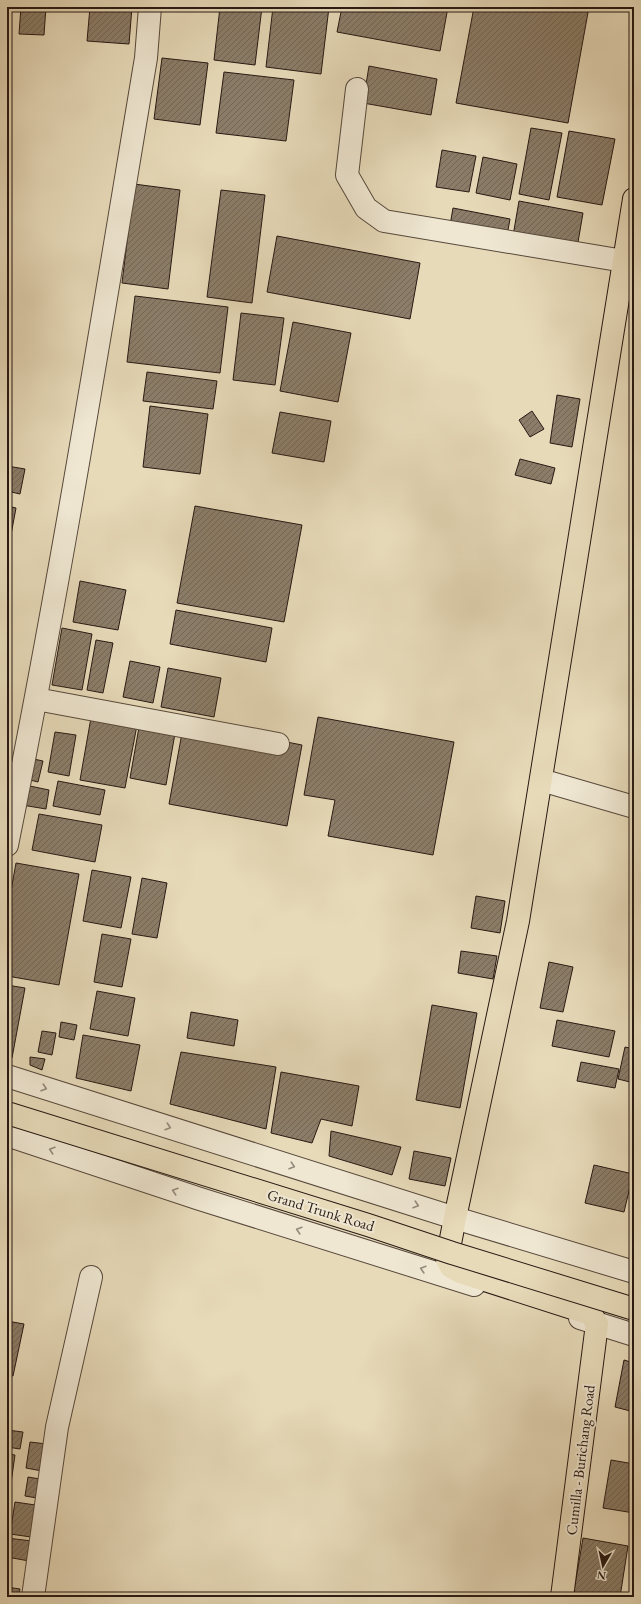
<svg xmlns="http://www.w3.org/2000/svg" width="641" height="1604" font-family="'EB Garamond',serif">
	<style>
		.building { fill: url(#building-hatch); stroke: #271913 }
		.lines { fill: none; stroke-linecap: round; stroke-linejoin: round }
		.minor-casing { stroke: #57493c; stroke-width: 24 }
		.major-casing { stroke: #271913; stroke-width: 24 }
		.minor { stroke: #efe7d2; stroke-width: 22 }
		.major { stroke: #e7dab9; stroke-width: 22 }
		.highway-bridge-casing { stroke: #271913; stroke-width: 24; stroke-linecap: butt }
		.highway-bridge { stroke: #e7dab9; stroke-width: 22 }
		.oneway { stroke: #958a7c }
		.labels { text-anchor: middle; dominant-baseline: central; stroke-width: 4; stroke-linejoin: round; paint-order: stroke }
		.street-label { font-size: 15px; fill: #271913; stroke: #efe7d2 }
	</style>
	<defs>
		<pattern id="building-hatch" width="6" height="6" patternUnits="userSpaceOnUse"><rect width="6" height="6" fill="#8b7d69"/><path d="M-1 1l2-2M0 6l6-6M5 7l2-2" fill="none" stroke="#726655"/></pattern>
	</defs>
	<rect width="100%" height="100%" fill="#e7dab9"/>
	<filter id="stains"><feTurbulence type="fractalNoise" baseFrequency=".005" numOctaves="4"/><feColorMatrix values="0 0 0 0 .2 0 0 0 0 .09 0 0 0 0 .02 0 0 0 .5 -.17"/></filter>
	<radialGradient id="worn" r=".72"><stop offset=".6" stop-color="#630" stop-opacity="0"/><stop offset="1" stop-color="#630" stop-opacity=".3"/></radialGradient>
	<g class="building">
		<polygon points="21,7 46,7 44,35 19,34"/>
		<polygon points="90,7 132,7 129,44 87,41"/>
		<polygon points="220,7 262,7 255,65 214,60"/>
		<polygon points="273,7 329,7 321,74 266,67"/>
		<polygon points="342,7 448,7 440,51 337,32"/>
		<polygon points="474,7 589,7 568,123 456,103"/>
		<polygon points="162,58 208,63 200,125 154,119"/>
		<polygon points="369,66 437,79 431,115 363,103"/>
		<polygon points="224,72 294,80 286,141 216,133"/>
		<polygon points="531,128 562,133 549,200 519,194"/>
		<polygon points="569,131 615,139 602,205 557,197"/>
		<polygon points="442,150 476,156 469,192 436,187"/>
		<polygon points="483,157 517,164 510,200 476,193"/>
		<polygon points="134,184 180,190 168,289 122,283"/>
		<polygon points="221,190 265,195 252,303 207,297"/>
		<polygon points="519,201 583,213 577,248 513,236"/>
		<polygon points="453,208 510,219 506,241 449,231"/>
		<polygon points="277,236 420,263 410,319 267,292"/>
		<polygon points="135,296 228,307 220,373 127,362"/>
		<polygon points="241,313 284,318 275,385 233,380"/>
		<polygon points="293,322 351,333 338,402 280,391"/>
		<polygon points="147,372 217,381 213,409 143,401"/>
		<polygon points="557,395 580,399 572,447 550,443"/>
		<polygon points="150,406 208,414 200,474 143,467"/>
		<polygon points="532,411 544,429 530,437 519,420"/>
		<polygon points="280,412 331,421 324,462 272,453"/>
		<polygon points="520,459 555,468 551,484 515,475"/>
		<polygon points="7,466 25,469 20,494 7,491"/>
		<polygon points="7,506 16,508 7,556"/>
		<polygon points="195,506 302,525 284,622 177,603"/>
		<polygon points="80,581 126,590 118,630 73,622"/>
		<polygon points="176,610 272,628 266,662 170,644"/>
		<polygon points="62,628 92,634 82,690 52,685"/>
		<polygon points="96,640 113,643 103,693 87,690"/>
		<polygon points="130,661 160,667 153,703 123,697"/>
		<polygon points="168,668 221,678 214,717 161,707"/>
		<polygon points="92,712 138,720 125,788 80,780"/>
		<polygon points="141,716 177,722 166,785 130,778"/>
		<polygon points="318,717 454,742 433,855 328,836 335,800 304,795"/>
		<polygon points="184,722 302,745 287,826 169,804"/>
		<polygon points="55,732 76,735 69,776 48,772"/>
		<polygon points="29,758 43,761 38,782 26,779"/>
		<polygon points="58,781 105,790 100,815 53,806"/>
		<polygon points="25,785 49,790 46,809 22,805"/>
		<polygon points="39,814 102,825 95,862 32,850"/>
		<polygon points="16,863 79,874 59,985 7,976 7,913"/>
		<polygon points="92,870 131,877 121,928 83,921"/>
		<polygon points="142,878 167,883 157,938 132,934"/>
		<polygon points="476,896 505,901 500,933 471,928"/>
		<polygon points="102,934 131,939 122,987 94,982"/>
		<polygon points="461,951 497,956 493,979 458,973"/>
		<polygon points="549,962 573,967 563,1012 540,1008"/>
		<polygon points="7,985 25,988 12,1058 7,1056"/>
		<polygon points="97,991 135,998 128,1036 90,1029"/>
		<polygon points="432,1005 477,1013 460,1108 416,1100"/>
		<polygon points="191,1012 238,1020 234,1046 187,1038"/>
		<polygon points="557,1020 615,1031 609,1057 552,1046"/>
		<polygon points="61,1022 77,1025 74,1040 59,1037"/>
		<polygon points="42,1031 56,1033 52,1055 38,1052"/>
		<polygon points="83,1035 140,1045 131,1091 76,1078"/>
		<polygon points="625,1047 634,1049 634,1083 618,1079"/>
		<polygon points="181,1052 276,1067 266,1129 170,1104"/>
		<polygon points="30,1057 45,1059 42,1070 30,1065"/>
		<polygon points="581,1062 619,1069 615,1088 577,1081"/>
		<polygon points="281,1072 359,1086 352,1126 321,1119 312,1143 271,1133"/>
		<polygon points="331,1131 401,1147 392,1175 329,1156"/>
		<polygon points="414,1151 451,1158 445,1186 409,1179"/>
		<polygon points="594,1165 633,1174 624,1212 585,1203"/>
		<polygon points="7,1321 24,1324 13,1376 7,1375"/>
		<polygon points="624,1360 634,1363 634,1412 615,1407"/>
		<polygon points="7,1430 23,1432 20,1449 7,1447"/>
		<polygon points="30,1442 47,1444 42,1471 26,1468"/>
		<polygon points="7,1454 15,1455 9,1497 7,1497"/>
		<polygon points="611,1460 634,1464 634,1513 603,1508"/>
		<polygon points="28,1477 46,1480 43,1499 25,1496"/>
		<polygon points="15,1502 42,1506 38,1538 10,1534"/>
		<polygon points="7,1538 32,1541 29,1561 7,1557"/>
		<polygon points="583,1538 628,1546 620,1597 573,1597"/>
		<polygon points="7,1587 20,1589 18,1597 7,1597"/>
	</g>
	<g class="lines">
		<defs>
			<g id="minor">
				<polyline points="357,89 347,175 366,208 384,221 624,261"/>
				<polyline points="36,699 278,744"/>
				<polyline points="541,780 634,807"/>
				<path d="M7,845C60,584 102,321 146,58L150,7"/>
				<polyline points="7,1076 455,1218 634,1272"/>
				<polyline points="7,1135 200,1199 474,1285"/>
				<polyline points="580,1318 634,1335"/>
				<polyline points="33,1597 57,1427 91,1277"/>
			</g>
			<polyline id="major" points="562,1597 597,1324 591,1314 460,1272 451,1267 447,1259 455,1218 518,921 634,199"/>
		</defs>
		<use href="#minor" class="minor-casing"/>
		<use href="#major" class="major-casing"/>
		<use href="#minor" class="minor"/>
		<use href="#major" class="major"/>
		<defs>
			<polyline id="highway-bridge" points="7,1113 368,1225 452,1253 634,1309"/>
		</defs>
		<use href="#highway-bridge" class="highway-bridge-casing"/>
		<use href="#highway-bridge" class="highway-bridge"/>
	</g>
	<defs><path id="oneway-chevron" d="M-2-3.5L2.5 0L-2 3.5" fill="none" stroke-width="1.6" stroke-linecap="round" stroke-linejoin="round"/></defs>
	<g class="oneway">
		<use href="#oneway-chevron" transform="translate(44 1088) rotate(18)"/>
		<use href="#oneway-chevron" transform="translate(168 1127) rotate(18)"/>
		<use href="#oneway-chevron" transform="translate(52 1150) rotate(-162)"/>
		<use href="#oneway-chevron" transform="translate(292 1166) rotate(18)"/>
		<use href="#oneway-chevron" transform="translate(175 1191) rotate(-162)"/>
		<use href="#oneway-chevron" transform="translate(416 1205) rotate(18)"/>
		<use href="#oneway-chevron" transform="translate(299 1230) rotate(-163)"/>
		<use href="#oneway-chevron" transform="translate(423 1269) rotate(-163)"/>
	</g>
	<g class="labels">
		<g class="street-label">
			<text transform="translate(321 1210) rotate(17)">Grand Trunk Road</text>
			<text transform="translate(580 1460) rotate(-83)">Cumilla - Burichang Road</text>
		</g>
	</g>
	<rect width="641" height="1604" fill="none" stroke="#e7dab9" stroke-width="24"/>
	<rect x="8" y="8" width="625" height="1588" fill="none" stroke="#271913" stroke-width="2"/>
	<rect x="12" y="12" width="617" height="1580" fill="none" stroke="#271913"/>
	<g transform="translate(603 1566) rotate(189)" stroke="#efe7d2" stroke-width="3" paint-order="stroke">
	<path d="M0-3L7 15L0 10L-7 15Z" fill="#271913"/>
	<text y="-6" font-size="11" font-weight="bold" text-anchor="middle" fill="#271913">N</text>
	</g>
	<rect width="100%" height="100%" filter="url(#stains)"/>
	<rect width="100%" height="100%" fill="url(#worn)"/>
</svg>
